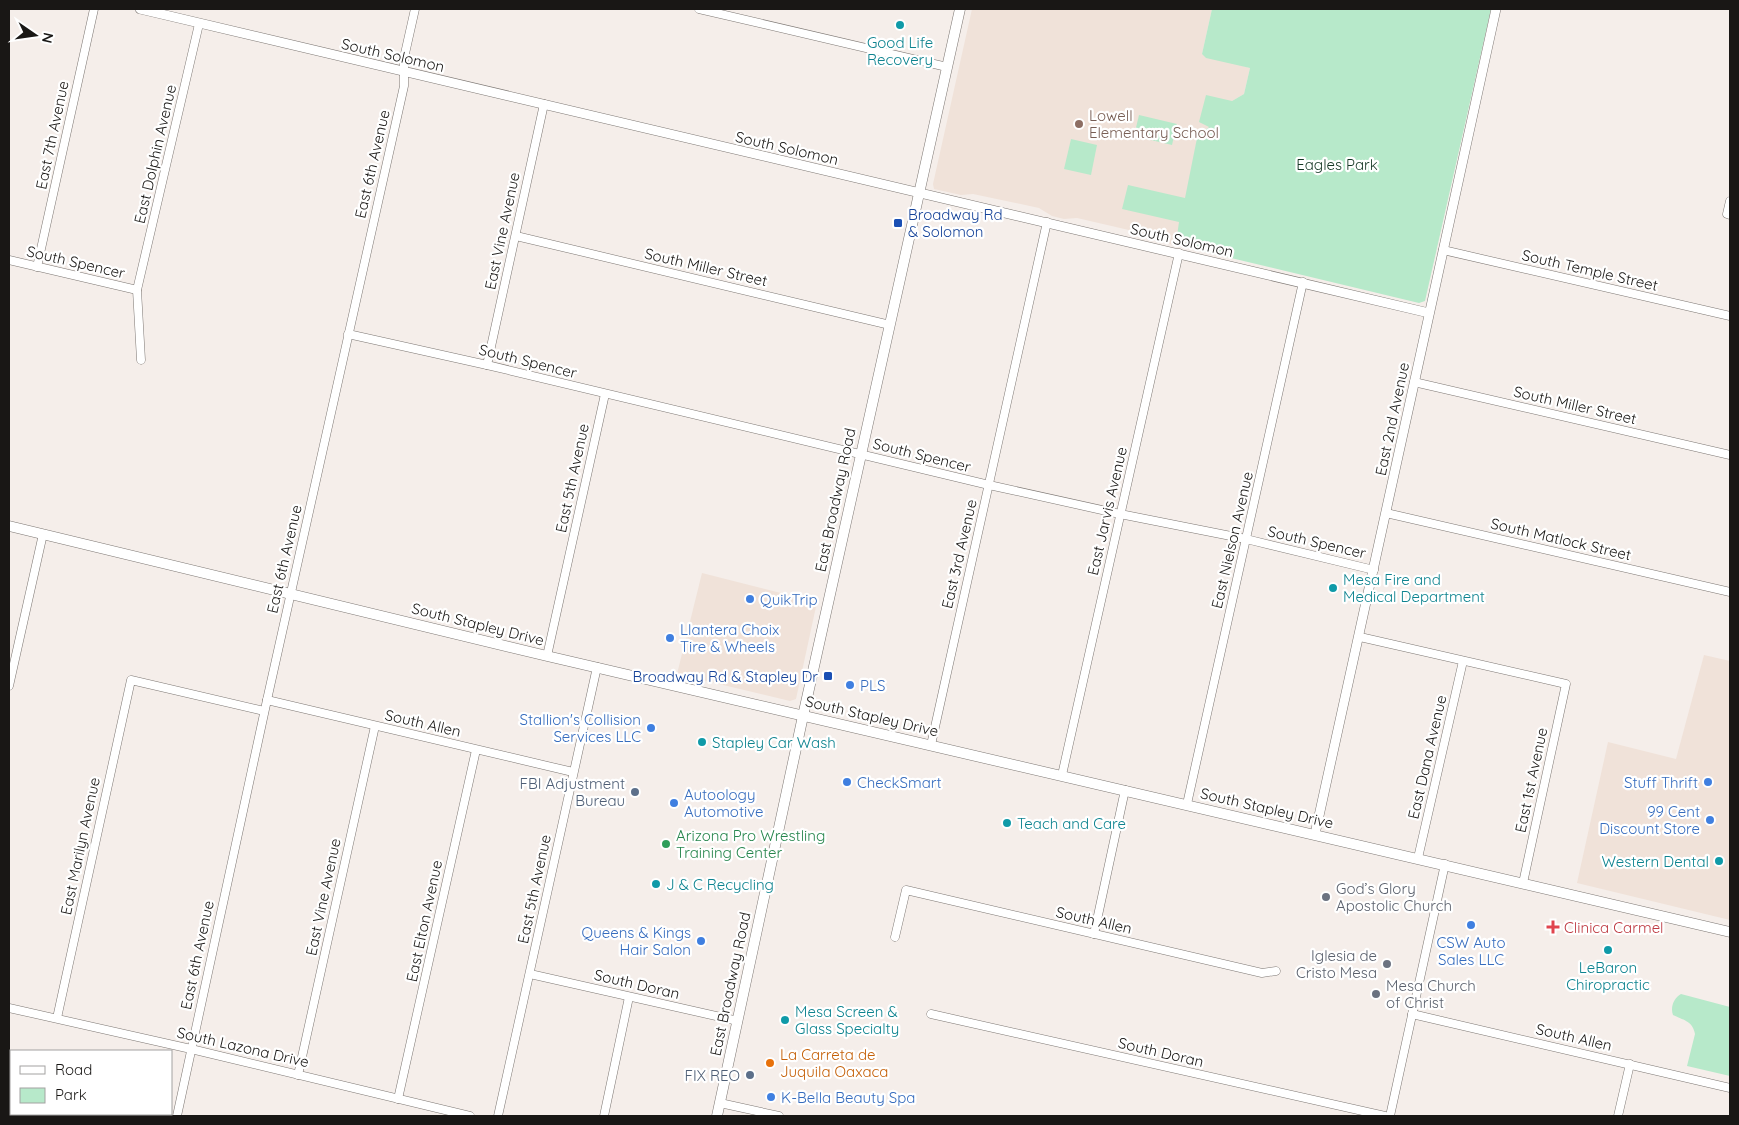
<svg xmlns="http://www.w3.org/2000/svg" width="1739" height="1125" font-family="Quicksand,sans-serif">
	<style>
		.built { fill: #f0e2d9 }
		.green { fill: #b7e9ca }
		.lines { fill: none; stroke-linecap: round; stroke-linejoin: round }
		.minor-casing { stroke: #7d7773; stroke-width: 9 }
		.tertiary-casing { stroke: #7d7773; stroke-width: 10 }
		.secondary-casing { stroke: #7d7773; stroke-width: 11 }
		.minor { stroke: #fff; stroke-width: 8 }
		.tertiary { stroke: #fff; stroke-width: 9 }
		.secondary { stroke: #fff; stroke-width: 10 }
		.culture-dot { fill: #0f9aa8; stroke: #fff; stroke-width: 2 }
		.education-dot { fill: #8d6e63; stroke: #fff; stroke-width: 2 }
		.transit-dot { fill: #1a4fb4; stroke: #fff; stroke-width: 2 }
		.shop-dot { fill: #3f7fe0; stroke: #fff; stroke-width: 2 }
		.service-dot { fill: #5c6f8a; stroke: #fff; stroke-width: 2 }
		.leisure-dot { fill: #2e9e5b; stroke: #fff; stroke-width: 2 }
		.worship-dot { fill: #6b7280; stroke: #fff; stroke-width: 2 }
		.health-dot { fill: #e0444e; stroke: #fff; stroke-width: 2 }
		.food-dot { fill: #e8710a; stroke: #fff; stroke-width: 2 }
		.labels { text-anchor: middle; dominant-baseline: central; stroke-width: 4.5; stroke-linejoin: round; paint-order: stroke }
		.culture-label { font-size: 15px; fill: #0d838f; stroke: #fff; text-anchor: start }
		.street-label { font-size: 15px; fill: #191715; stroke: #fff }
		.education-label { font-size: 15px; fill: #785e54; stroke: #fff; text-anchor: start }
		.park-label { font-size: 15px; fill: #133623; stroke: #fff }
		.transit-label { font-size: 15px; fill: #164399; stroke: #fff; text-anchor: start }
		.shop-label { font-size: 15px; fill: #366cbe; stroke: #fff; text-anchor: start }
		.service-label { font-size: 15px; fill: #4e5e75; stroke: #fff; text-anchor: end }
		.leisure-label { font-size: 15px; fill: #27864d; stroke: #fff; text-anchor: start }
		.worship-label { font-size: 15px; fill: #5b616d; stroke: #fff; text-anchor: start }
		.health-label { font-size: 15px; fill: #be3a42; stroke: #fff; text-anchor: start }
		.food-label { font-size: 15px; fill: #c56008; stroke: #fff; text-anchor: start }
	</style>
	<rect width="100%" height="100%" fill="#f5eeea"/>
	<g class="built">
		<polygon points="972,9 1212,9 1202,54 1250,68 1244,94 1232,101 1227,111 1197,138 1182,238 1187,239 1185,247 1170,244 1159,237 1077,218 1064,219 1052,216 1039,208 973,194 961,195 934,189 933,184"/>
		<polygon points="702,573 817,602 796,699 790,701 677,674"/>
		<polygon points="1704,655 1730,661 1730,920 1577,883 1608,742 1676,759"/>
	</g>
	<g class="green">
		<polygon points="1212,9 1491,9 1425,301 1419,303 1185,247 1187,239 1177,236 1179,222 1122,209 1128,185 1185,198 1197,138 1209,127 1199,122 1206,95 1232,101 1244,94 1250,68 1206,58 1202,54"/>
		<polygon points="1139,115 1177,124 1172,145 1134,136"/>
		<polygon points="1071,139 1097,145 1091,175 1064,169"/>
		<path d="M1681,994L1730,1007V1076L1687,1066L1695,1034C1693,1021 1683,1020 1673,1015C1670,1007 1674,998 1681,994Z"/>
	</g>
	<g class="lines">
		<defs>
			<g id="minor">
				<polyline points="699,9 947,67"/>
				<polyline points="1730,201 1727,214 1730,215"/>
				<polyline points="516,236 890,325"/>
				<polyline points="1443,250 1730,316"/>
				<polyline points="9,260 137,290"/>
				<polyline points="37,267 94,9"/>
				<polyline points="348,334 487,365 989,485 1120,514 1246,539 1374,570"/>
				<polyline points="141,360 137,290 199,24"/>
				<polyline points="487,365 544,104"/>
				<polyline points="1414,382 1730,455"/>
				<polyline points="1386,513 1730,592"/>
				<polyline points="1360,637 1566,684 1523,883"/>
				<polyline points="547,656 605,394"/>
				<polyline points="9,686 43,534"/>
				<polyline points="267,700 573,772"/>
				<polyline points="931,745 1047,222"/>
				<polyline points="1062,775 1179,253"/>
				<polyline points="1187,804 1303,282"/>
				<polyline points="1418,858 1463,661"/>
				<polyline points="1094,934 1125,790"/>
				<polyline points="895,937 906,890 1262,973 1276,971"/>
				<polyline points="530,974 738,1021"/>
				<polyline points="9,1008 191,1049 470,1116"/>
				<polyline points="931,1014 1385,1116"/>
				<polyline points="1412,1014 1730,1088"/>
				<polyline points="57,1018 131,680 264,711"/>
				<polyline points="298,1075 375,726"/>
				<polyline points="398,1099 476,750"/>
				<polyline points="720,1103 779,1116"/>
				<polyline points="177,1116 267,700 404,86 404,58 415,9"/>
				<polyline points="498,1116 597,667"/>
				<polyline points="604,1116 629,997"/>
				<polyline points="1390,1116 1445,864"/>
				<polyline points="1618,1116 1630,1064"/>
			</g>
			<g id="tertiary">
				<polyline points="140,9 1429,313"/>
				<path d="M1315,834C1377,559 1435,284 1496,9"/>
			</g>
			<g id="secondary">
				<polyline points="9,526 547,656 1730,932"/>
				<polyline points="717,1116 803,716 960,9"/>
			</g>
		</defs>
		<use href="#minor" class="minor-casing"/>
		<use href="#tertiary" class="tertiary-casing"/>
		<use href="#secondary" class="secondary-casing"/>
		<use href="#minor" class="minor"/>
		<use href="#tertiary" class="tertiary"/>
		<use href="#secondary" class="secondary"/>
	</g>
	<g class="culture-dot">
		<circle cx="900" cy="25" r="5"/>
		<circle cx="1333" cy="588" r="5"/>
		<circle cx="702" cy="742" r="5"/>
		<circle cx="1007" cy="823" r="5"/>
		<circle cx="1719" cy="861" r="5"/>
		<circle cx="656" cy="884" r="5"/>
		<circle cx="1608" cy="950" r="5"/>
		<circle cx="785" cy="1020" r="5"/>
	</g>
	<circle class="education-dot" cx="1079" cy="124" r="5"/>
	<g class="transit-dot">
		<rect x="893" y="218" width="10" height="10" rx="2.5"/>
		<rect x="823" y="671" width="10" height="10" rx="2.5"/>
	</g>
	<g class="shop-dot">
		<circle cx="750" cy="599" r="5"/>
		<circle cx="670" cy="638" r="5"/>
		<circle cx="850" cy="685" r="5"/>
		<circle cx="651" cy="728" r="5"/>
		<circle cx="847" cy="782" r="5"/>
		<circle cx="1708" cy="782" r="5"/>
		<circle cx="674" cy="803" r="5"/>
		<circle cx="1710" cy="820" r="5"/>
		<circle cx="1471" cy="925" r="5"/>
		<circle cx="701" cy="941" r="5"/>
		<circle cx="771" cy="1097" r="5"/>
	</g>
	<g class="service-dot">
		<circle cx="635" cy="792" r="5"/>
		<circle cx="750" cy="1075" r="5"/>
	</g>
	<circle class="leisure-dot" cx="666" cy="844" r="5"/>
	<g class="worship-dot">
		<circle cx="1326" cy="897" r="5"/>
		<circle cx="1387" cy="964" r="5"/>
		<circle cx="1376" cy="994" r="5"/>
	</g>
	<path class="health-dot" d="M1550.5 919.5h5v5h5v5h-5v5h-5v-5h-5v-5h5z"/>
	<circle class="food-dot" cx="770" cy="1063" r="5"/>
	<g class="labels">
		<g class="culture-label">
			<text x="900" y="42" text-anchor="middle">Good Life<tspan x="900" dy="17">Recovery</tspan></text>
			<text x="1343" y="579">Mesa Fire and<tspan x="1343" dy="17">Medical Department</tspan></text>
			<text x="712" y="742">Stapley Car Wash</text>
			<text x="1017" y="823">Teach and Care</text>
			<text x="1709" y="861" text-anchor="end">Western Dental</text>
			<text x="666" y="884">J &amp; C Recycling</text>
			<text x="1608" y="967" text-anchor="middle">LeBaron<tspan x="1608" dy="17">Chiropractic</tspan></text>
			<text x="795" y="1011">Mesa Screen &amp;<tspan x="795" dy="17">Glass Specialty</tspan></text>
		</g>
		<g class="street-label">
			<text transform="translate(393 55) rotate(13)">South Solomon</text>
			<text transform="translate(52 135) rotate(-78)">East 7th Avenue</text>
			<text transform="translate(787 148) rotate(13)">South Solomon</text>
			<text transform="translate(155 154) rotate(-77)">East Dolphin Avenue</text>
			<text transform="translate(372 164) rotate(-77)">East 6th Avenue</text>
			<text transform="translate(502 231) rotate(-78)">East Vine Avenue</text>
			<text transform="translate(1182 240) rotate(13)">South Solomon</text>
			<text transform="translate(76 262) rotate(13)">South Spencer</text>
			<text transform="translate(706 267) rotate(13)">South Miller Street</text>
			<text transform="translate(1590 270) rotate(13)">South Temple Street</text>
			<text transform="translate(528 361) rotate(14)">South Spencer</text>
			<text transform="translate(1575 405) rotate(13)">South Miller Street</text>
			<text transform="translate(1392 419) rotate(-78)">East 2nd Avenue</text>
			<text transform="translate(922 455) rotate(14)">South Spencer</text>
			<text transform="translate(572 478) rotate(-78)">East 5th Avenue</text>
			<text transform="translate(835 500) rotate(-78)">East Broadway Road</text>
			<text transform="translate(1107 511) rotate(-77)">East Jarvis Avenue</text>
			<text transform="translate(1561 539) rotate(13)">South Matlock Street</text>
			<text transform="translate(1232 540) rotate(-77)">East Nielson Avenue</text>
			<text transform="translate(1317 542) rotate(13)">South Spencer</text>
			<text transform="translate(959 554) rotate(-77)">East 3rd Avenue</text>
			<text transform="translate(284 559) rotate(-77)">East 6th Avenue</text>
			<text transform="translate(478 624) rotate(14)">South Stapley Drive</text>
			<text transform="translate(872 716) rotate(13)">South Stapley Drive</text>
			<text transform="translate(423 723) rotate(13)">South Allen</text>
			<text transform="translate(1427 757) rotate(-77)">East Dana Avenue</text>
			<text transform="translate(1531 780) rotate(-78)">East 1st Avenue</text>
			<text transform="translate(1267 808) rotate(13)">South Stapley Drive</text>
			<text transform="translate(80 846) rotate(-78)">East Marilyn Avenue</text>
			<text transform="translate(534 889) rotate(-78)">East 5th Avenue</text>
			<text transform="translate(323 897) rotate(-78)">East Vine Avenue</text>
			<text transform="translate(1094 920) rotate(13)">South Allen</text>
			<text transform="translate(424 921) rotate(-78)">East Elton Avenue</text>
			<text transform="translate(197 955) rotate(-78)">East 6th Avenue</text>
			<text transform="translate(637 984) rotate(13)">South Doran</text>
			<text transform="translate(730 984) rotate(-78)">East Broadway Road</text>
			<text transform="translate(1574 1037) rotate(13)">South Allen</text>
			<text transform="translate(243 1047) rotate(13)">South Lazona Drive</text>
			<text transform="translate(1161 1052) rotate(13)">South Doran</text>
		</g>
		<g class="education-label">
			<text x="1089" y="115">Lowell<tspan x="1089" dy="17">Elementary School</tspan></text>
		</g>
		<g class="park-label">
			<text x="1337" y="164">Eagles Park</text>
		</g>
		<g class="transit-label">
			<text x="908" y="214">Broadway Rd<tspan x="908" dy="17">&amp; Solomon</tspan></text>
			<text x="818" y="676" text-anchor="end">Broadway Rd &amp; Stapley Dr</text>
		</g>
		<g class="shop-label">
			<text x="760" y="599">QuikTrip</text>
			<text x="680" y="629">Llantera Choix<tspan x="680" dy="17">Tire &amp; Wheels</tspan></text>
			<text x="860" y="685">PLS</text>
			<text x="641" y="719" text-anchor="end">Stallion's Collision<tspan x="641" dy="17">Services LLC</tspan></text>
			<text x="857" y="782">CheckSmart</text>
			<text x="1698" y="782" text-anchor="end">Stuff Thrift</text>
			<text x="684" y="794">Autoology<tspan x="684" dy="17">Automotive</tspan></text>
			<text x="1700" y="811" text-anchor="end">99 Cent<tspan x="1700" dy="17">Discount Store</tspan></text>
			<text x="691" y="932" text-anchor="end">Queens &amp; Kings<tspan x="691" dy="17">Hair Salon</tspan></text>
			<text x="1471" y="942" text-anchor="middle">CSW Auto<tspan x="1471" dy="17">Sales LLC</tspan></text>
			<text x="781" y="1097">K-Bella Beauty Spa</text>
		</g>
		<g class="service-label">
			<text x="625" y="783">FBI Adjustment<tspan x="625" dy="17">Bureau</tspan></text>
			<text x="740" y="1075">FIX REO</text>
		</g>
		<g class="leisure-label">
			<text x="676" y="835">Arizona Pro Wrestling<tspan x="676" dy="17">Training Center</tspan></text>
		</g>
		<g class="worship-label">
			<text x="1336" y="888">God’s Glory<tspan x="1336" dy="17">Apostolic Church</tspan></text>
			<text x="1377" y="955" text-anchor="end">Iglesia de<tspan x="1377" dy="17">Cristo Mesa</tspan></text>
			<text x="1386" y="985">Mesa Church<tspan x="1386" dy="17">of Christ</tspan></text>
		</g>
		<g class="health-label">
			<text x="1564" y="927">Clinica Carmel</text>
		</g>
		<g class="food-label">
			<text x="780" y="1054">La Carreta de<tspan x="780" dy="17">Juquila Oaxaca</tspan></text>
		</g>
	</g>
	<rect width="1739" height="1125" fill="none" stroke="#191715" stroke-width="20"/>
	<rect x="10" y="1050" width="162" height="65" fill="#ffffff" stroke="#a3a2a1"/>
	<rect x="20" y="1066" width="25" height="8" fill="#ffffff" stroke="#a3a2a1"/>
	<text x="55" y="1075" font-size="15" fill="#191715">Road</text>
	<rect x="20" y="1088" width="25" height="15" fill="#b7e9ca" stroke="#a3a2a1"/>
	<text x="55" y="1100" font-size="15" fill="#191715">Park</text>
	<g transform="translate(35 35) rotate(103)" stroke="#ffffff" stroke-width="4" paint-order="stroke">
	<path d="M0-4L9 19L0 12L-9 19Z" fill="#191715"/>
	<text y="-8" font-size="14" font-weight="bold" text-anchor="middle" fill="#191715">N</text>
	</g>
</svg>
